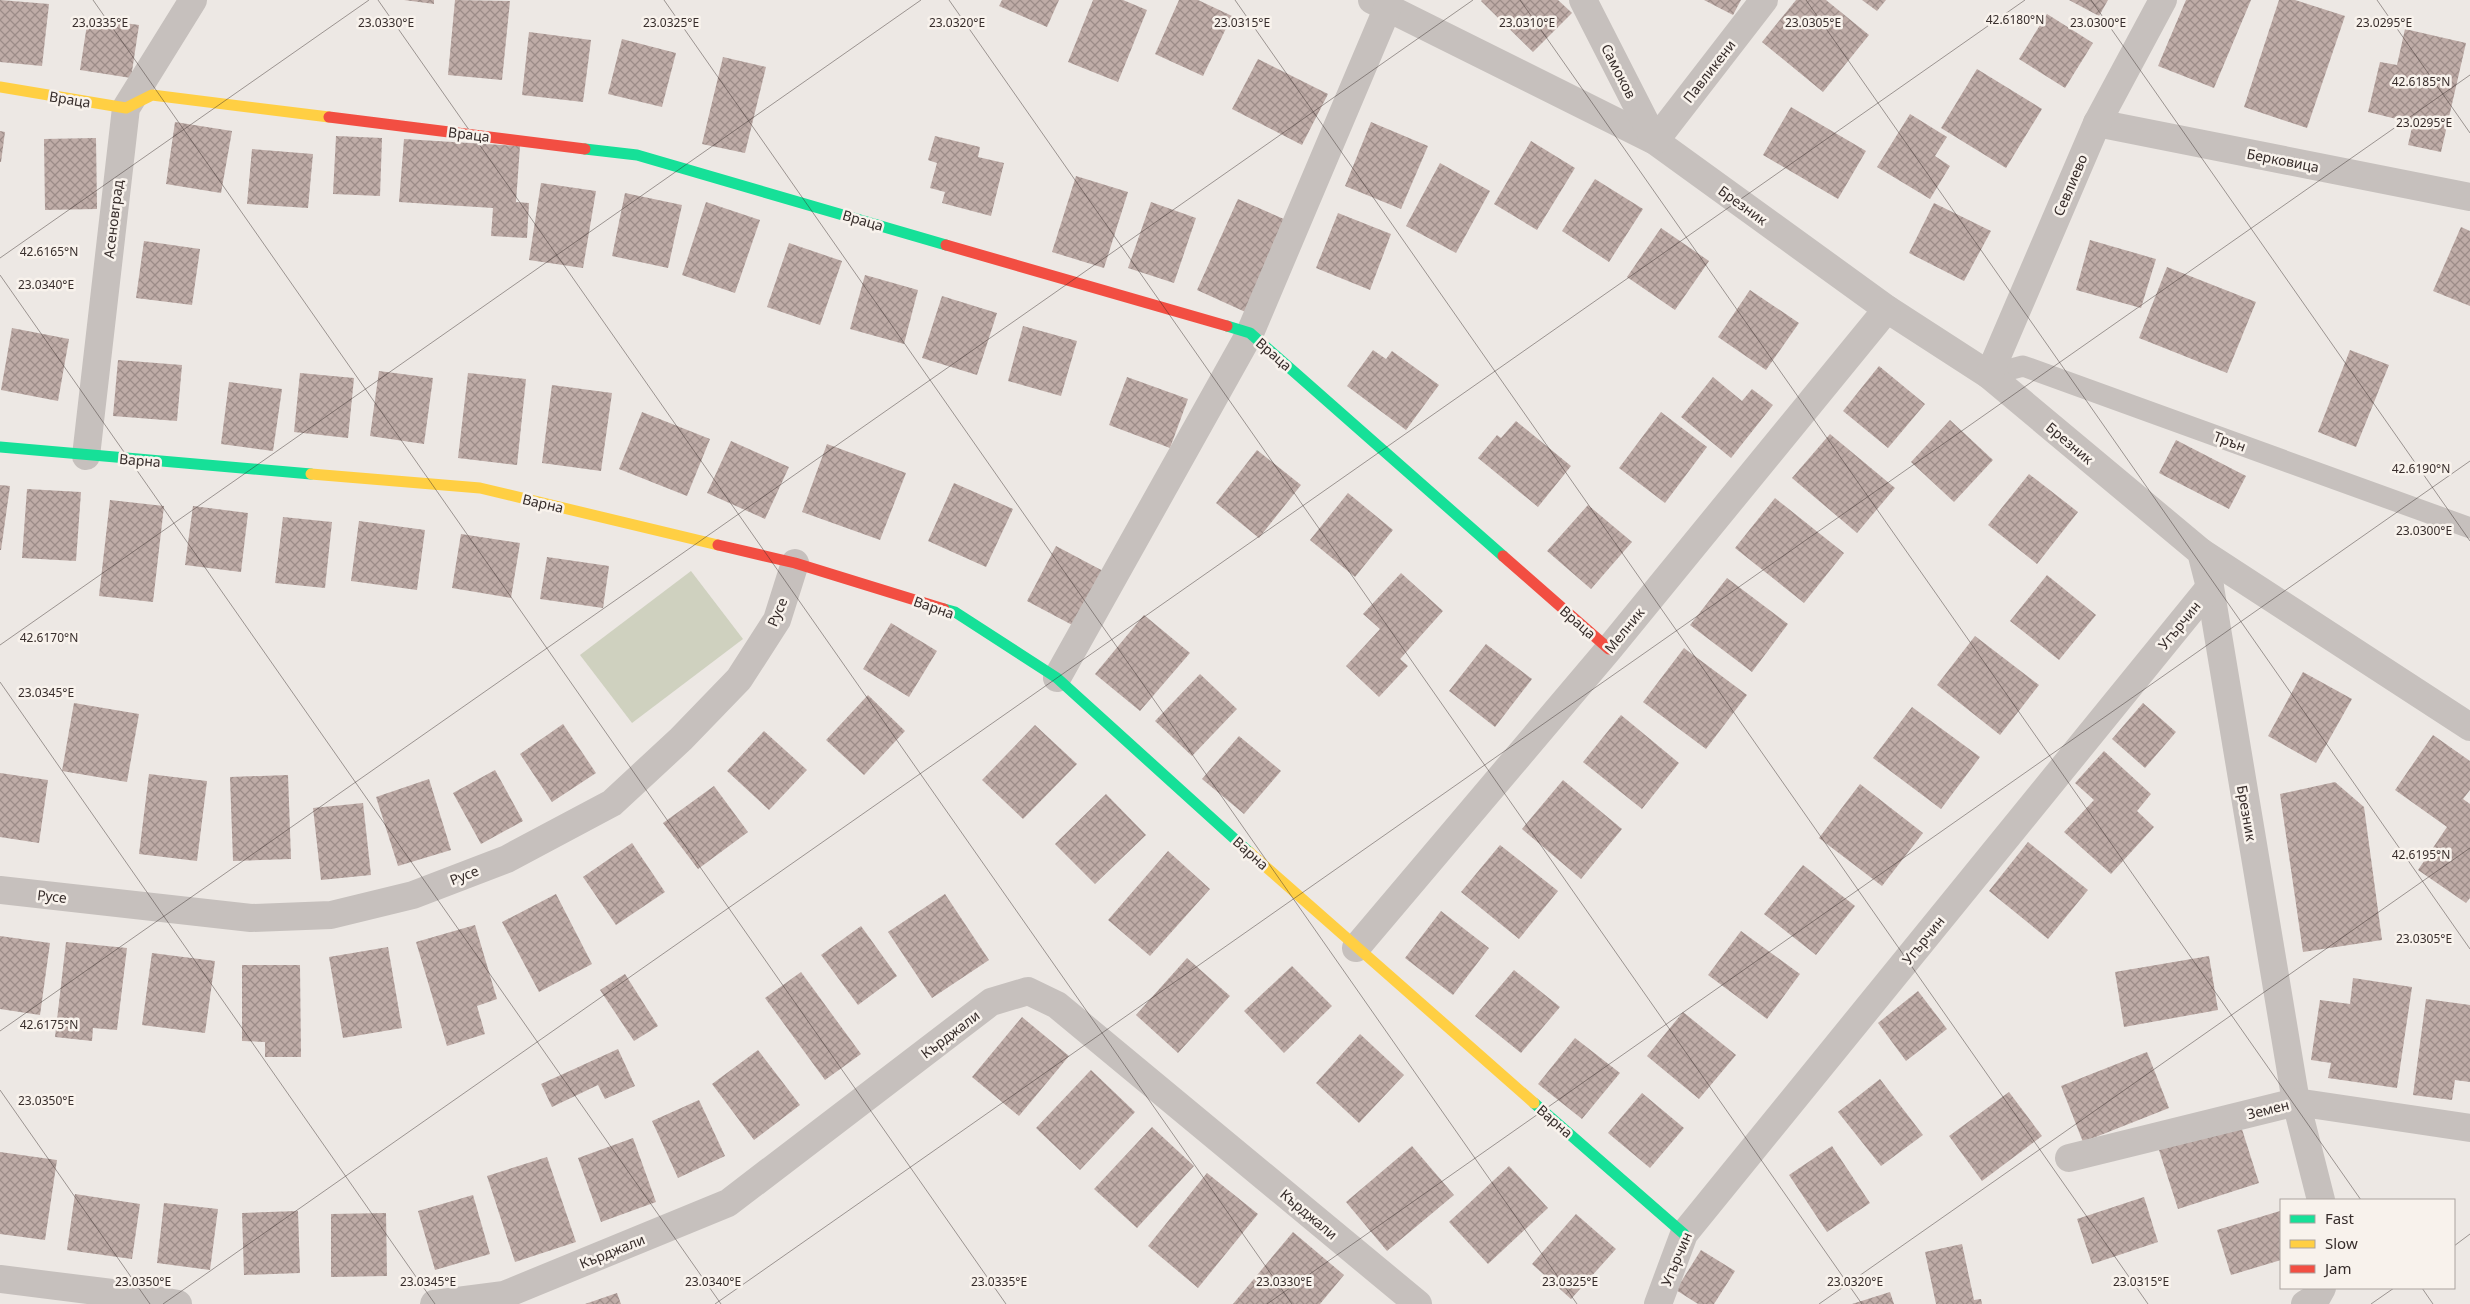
<svg xmlns="http://www.w3.org/2000/svg" width="2470" height="1304" font-family="'Noto Sans',sans-serif">
	<style>
		.garden { fill: #cfd1bf }
		.building { fill: url(#building-cross-hatch) }
		.lines { fill: none; stroke-linecap: round; stroke-linejoin: round }
		.lane { stroke: #c6c0bd; stroke-width: 21 }
		.street { stroke: #c6c0bd; stroke-width: 28 }
		.fast { stroke: #16e098; stroke-width: 11 }
		.slow { stroke: #ffcf43; stroke-width: 11 }
		.jam { stroke: #f24e42; stroke-width: 11 }
		.ticks { fill: none; stroke: #372d2b; stroke-width: 1; stroke-opacity: 0.45 }
		.labels { text-anchor: middle; dominant-baseline: central; stroke-width: 5; stroke-linejoin: round; paint-order: stroke }
		.street-label { font-size: 14px; fill: #372d2b; stroke: #f8f2ec }
		.ticks-label { font-size: 12px; text-anchor: middle; fill: #372d2b; stroke: #f8f2ec; stroke-width: 5; stroke-linejoin: round; paint-order: stroke }
	</style>
	<defs>
		<pattern id="building-cross-hatch" width="8" height="8" patternUnits="userSpaceOnUse" patternTransform="scale(1.25)"><rect width="8" height="8" fill="#bfaca7"/><path d="M0 0l8 8M0 8l8-8" fill="none" stroke="#9c8c88"/></pattern>
	</defs>
	<rect width="100%" height="100%" fill="#ede8e4"/>
	<polygon class="garden" points="691,571 743,639 632,723 580,655"/>
	<g class="building">
		<polygon points="0,0 49,4 42,66 0,62"/>
		<polygon points="404,0 434,0 434,4"/>
		<polygon points="455,0 510,1 502,80 448,75"/>
		<polygon points="1002,0 1059,0 1047,27 999,6"/>
		<polygon points="1093,0 1123,0 1147,10 1118,82 1068,62"/>
		<polygon points="1179,0 1198,0 1232,16 1203,76 1155,54"/>
		<polygon points="1482,0 1558,0 1572,13 1533,52 1481,1"/>
		<polygon points="1704,0 1741,0 1733,15"/>
		<polygon points="1796,0 1826,0 1869,35 1823,92 1762,42"/>
		<polygon points="1862,0 1886,0 1877,11"/>
		<polygon points="2069,0 2108,0 2099,16"/>
		<polygon points="2186,0 2251,0 2214,88 2158,66"/>
		<polygon points="2279,0 2295,0 2345,16 2307,128 2244,107"/>
		<polygon points="2047,14 2093,43 2065,88 2019,59"/>
		<polygon points="88,18 139,25 131,78 80,70"/>
		<polygon points="2405,29 2466,43 2441,152 2408,145 2413,123 2368,112 2380,62 2397,65"/>
		<polygon points="529,32 591,40 583,102 522,95"/>
		<polygon points="622,39 676,53 662,107 608,94"/>
		<polygon points="723,57 766,67 745,153 702,144"/>
		<polygon points="1258,59 1328,94 1302,145 1232,109"/>
		<polygon points="1977,69 2042,109 2006,168 1941,128"/>
		<polygon points="1791,107 1866,151 1838,199 1763,155"/>
		<polygon points="1910,114 1947,137 1935,156 1950,166 1930,199 1877,167"/>
		<polygon points="175,122 232,131 221,193 166,184"/>
		<polygon points="1371,122 1428,146 1401,209 1345,186"/>
		<polygon points="0,131 5,132 1,162 0,162"/>
		<polygon points="336,136 382,138 380,196 333,194"/>
		<polygon points="935,136 980,147 978,157 1004,163 991,216 942,203 945,192 930,188 937,163 928,160"/>
		<polygon points="96,138 97,209 45,210 44,139"/>
		<polygon points="404,139 520,146 516,202 529,203 527,238 491,236 493,208 399,202"/>
		<polygon points="1531,141 1575,168 1537,230 1494,204"/>
		<polygon points="252,149 313,154 308,208 247,204"/>
		<polygon points="1440,163 1490,191 1456,253 1406,226"/>
		<polygon points="1076,176 1128,192 1104,268 1052,252"/>
		<polygon points="1595,179 1643,209 1609,262 1562,231"/>
		<polygon points="541,183 596,191 583,268 529,260"/>
		<polygon points="625,193 682,205 668,268 612,256"/>
		<polygon points="1238,199 1293,223 1252,315 1197,290"/>
		<polygon points="706,202 760,220 735,293 682,275"/>
		<polygon points="1151,202 1196,218 1174,283 1128,268"/>
		<polygon points="1934,203 1991,231 1964,281 1909,253"/>
		<polygon points="1338,213 1391,234 1370,290 1316,268"/>
		<polygon points="2461,227 2470,231 2470,306 2433,291"/>
		<polygon points="1661,228 1709,261 1675,310 1627,277"/>
		<polygon points="2090,240 2156,259 2141,308 2076,290"/>
		<polygon points="144,241 200,249 192,305 136,298"/>
		<polygon points="789,243 842,261 820,325 767,307"/>
		<polygon points="2167,267 2256,302 2227,373 2139,338"/>
		<polygon points="865,275 918,290 904,344 850,329"/>
		<polygon points="1750,290 1799,323 1766,370 1718,337"/>
		<polygon points="942,296 997,313 977,375 922,358"/>
		<polygon points="1023,326 1077,341 1061,396 1008,381"/>
		<polygon points="12,328 69,339 58,401 1,390"/>
		<polygon points="1373,350 1386,359 1392,351 1439,385 1406,430 1347,386"/>
		<polygon points="2350,350 2389,365 2356,447 2318,432"/>
		<polygon points="118,360 182,365 177,421 113,416"/>
		<polygon points="1879,366 1925,404 1888,448 1843,411"/>
		<polygon points="379,371 433,378 424,444 370,436"/>
		<polygon points="300,373 354,378 348,438 294,432"/>
		<polygon points="468,373 526,379 517,465 458,458"/>
		<polygon points="1127,377 1188,399 1170,448 1109,425"/>
		<polygon points="1713,377 1742,401 1752,389 1773,405 1731,458 1681,417"/>
		<polygon points="229,382 282,389 273,451 221,444"/>
		<polygon points="552,385 612,393 601,471 542,463"/>
		<polygon points="642,412 710,439 687,496 619,469"/>
		<polygon points="1661,412 1707,447 1665,503 1619,468"/>
		<polygon points="1950,420 1993,460 1954,502 1911,462"/>
		<polygon points="1516,421 1571,466 1538,507 1478,458 1497,435 1501,438"/>
		<polygon points="1830,434 1895,488 1857,533 1792,478"/>
		<polygon points="2176,440 2246,476 2229,509 2159,473"/>
		<polygon points="731,441 789,467 765,519 707,493"/>
		<polygon points="827,444 906,473 880,540 802,512"/>
		<polygon points="1257,450 1301,485 1259,538 1216,503"/>
		<polygon points="2029,474 2078,512 2037,564 1988,525"/>
		<polygon points="954,483 1013,509 986,567 928,541"/>
		<polygon points="0,485 10,486 1,550 0,550"/>
		<polygon points="27,489 81,492 76,561 22,558"/>
		<polygon points="1348,493 1393,530 1355,577 1310,540"/>
		<polygon points="1775,498 1844,553 1804,603 1735,548"/>
		<polygon points="110,500 164,506 153,602 99,596"/>
		<polygon points="1588,505 1632,542 1591,589 1547,551"/>
		<polygon points="193,506 248,513 241,572 185,565"/>
		<polygon points="283,517 332,522 325,588 275,583"/>
		<polygon points="359,521 425,530 417,590 351,581"/>
		<polygon points="461,534 520,543 511,598 452,588"/>
		<polygon points="1056,546 1105,572 1076,627 1027,601"/>
		<polygon points="547,557 609,566 603,608 540,599"/>
		<polygon points="1401,573 1443,611 1400,659 1408,666 1379,697 1346,666 1380,629 1363,614"/>
		<polygon points="2047,575 2096,615 2059,660 2010,621"/>
		<polygon points="1727,578 1788,624 1752,672 1690,625"/>
		<polygon points="1144,615 1190,653 1140,711 1095,674"/>
		<polygon points="891,623 937,651 909,697 863,669"/>
		<polygon points="1975,636 2039,685 2000,735 1937,685"/>
		<polygon points="1486,644 1532,679 1495,727 1449,691"/>
		<polygon points="1684,648 1747,695 1706,749 1643,702"/>
		<polygon points="2303,672 2352,699 2316,763 2268,736"/>
		<polygon points="1200,674 1237,709 1192,756 1155,721"/>
		<polygon points="868,695 905,731 864,775 826,740"/>
		<polygon points="74,703 139,714 127,782 62,771"/>
		<polygon points="2143,703 2176,732 2145,768 2112,739"/>
		<polygon points="1912,707 1980,757 1941,809 1873,758"/>
		<polygon points="1621,715 1679,763 1642,809 1583,762"/>
		<polygon points="563,724 596,773 552,802 520,754"/>
		<polygon points="1035,725 1077,764 1023,819 982,780"/>
		<polygon points="764,731 807,770 769,810 727,771"/>
		<polygon points="2433,735 2470,761 2470,790 2463,799 2470,804 2470,898 2466,903 2418,870 2447,827 2395,790"/>
		<polygon points="1239,736 1281,771 1244,814 1202,779"/>
		<polygon points="2104,751 2151,794 2137,811 2154,827 2111,874 2064,832 2094,800 2075,783"/>
		<polygon points="495,770 523,821 481,844 453,793"/>
		<polygon points="0,773 48,780 39,843 0,837"/>
		<polygon points="149,774 207,781 197,861 139,854"/>
		<polygon points="288,775 291,859 233,861 230,777"/>
		<polygon points="429,779 451,850 398,866 376,797"/>
		<polygon points="1563,780 1622,829 1581,879 1522,829"/>
		<polygon points="2335,782 2364,807 2382,940 2303,952 2280,794"/>
		<polygon points="1860,784 1923,833 1882,886 1819,838"/>
		<polygon points="714,786 748,832 698,869 663,823"/>
		<polygon points="1106,794 1146,835 1095,884 1055,844"/>
		<polygon points="363,803 371,875 321,880 313,808"/>
		<polygon points="2028,842 2088,890 2048,939 1989,891"/>
		<polygon points="632,843 665,892 616,925 583,877"/>
		<polygon points="1500,845 1558,891 1519,939 1461,892"/>
		<polygon points="1168,851 1210,889 1150,956 1108,920"/>
		<polygon points="1803,865 1855,906 1816,955 1764,914"/>
		<polygon points="556,894 592,964 539,992 502,922"/>
		<polygon points="945,894 989,960 932,998 888,932"/>
		<polygon points="1441,911 1489,948 1453,995 1405,958"/>
		<polygon points="475,925 497,999 477,1006 485,1034 447,1046 416,942"/>
		<polygon points="861,926 897,976 858,1005 821,955"/>
		<polygon points="1741,931 1800,974 1767,1019 1708,975"/>
		<polygon points="0,936 50,943 40,1015 0,1009"/>
		<polygon points="66,942 127,948 117,1030 93,1028 92,1041 55,1037"/>
		<polygon points="388,947 402,1028 343,1038 329,957"/>
		<polygon points="152,953 215,961 205,1033 142,1025"/>
		<polygon points="2209,956 2218,1010 2124,1027 2115,972"/>
		<polygon points="1187,958 1230,996 1178,1053 1136,1015"/>
		<polygon points="242,965 300,965 301,1057 265,1057 265,1042 242,1041"/>
		<polygon points="1292,966 1332,1006 1284,1053 1244,1011"/>
		<polygon points="1514,970 1560,1007 1521,1053 1475,1016"/>
		<polygon points="801,972 861,1054 825,1080 765,998"/>
		<polygon points="625,974 658,1026 634,1041 600,990"/>
		<polygon points="2353,978 2412,987 2397,1088 2328,1078 2331,1063 2311,1060 2320,1000 2350,1004"/>
		<polygon points="1918,991 1947,1029 1906,1061 1878,1023"/>
		<polygon points="2426,999 2470,1005 2470,1082 2455,1080 2452,1100 2413,1095"/>
		<polygon points="1683,1012 1736,1055 1699,1099 1647,1056"/>
		<polygon points="1022,1017 1069,1056 1019,1116 972,1077"/>
		<polygon points="1360,1034 1404,1075 1359,1123 1316,1083"/>
		<polygon points="1575,1038 1620,1073 1582,1119 1538,1084"/>
		<polygon points="618,1049 635,1086 605,1099 598,1085 552,1107 541,1084"/>
		<polygon points="758,1050 800,1105 754,1140 712,1084"/>
		<polygon points="2147,1052 2169,1108 2083,1142 2061,1086"/>
		<polygon points="1091,1070 1135,1112 1080,1170 1036,1128"/>
		<polygon points="1880,1079 1923,1135 1881,1166 1838,1112"/>
		<polygon points="2009,1092 2042,1136 1982,1181 1949,1136"/>
		<polygon points="1642,1093 1684,1128 1650,1168 1608,1133"/>
		<polygon points="699,1100 725,1156 678,1178 652,1121"/>
		<polygon points="2240,1123 2259,1183 2178,1209 2159,1150"/>
		<polygon points="1152,1127 1194,1166 1137,1228 1094,1189"/>
		<polygon points="633,1138 656,1202 601,1222 578,1158"/>
		<polygon points="1412,1146 1454,1195 1387,1251 1346,1202"/>
		<polygon points="1832,1146 1870,1203 1827,1232 1789,1175"/>
		<polygon points="0,1152 57,1160 45,1240 0,1234"/>
		<polygon points="547,1157 576,1242 515,1262 487,1176"/>
		<polygon points="1509,1166 1548,1208 1488,1264 1449,1222"/>
		<polygon points="1207,1173 1258,1214 1198,1288 1148,1246"/>
		<polygon points="75,1194 140,1204 132,1259 67,1250"/>
		<polygon points="473,1195 490,1254 435,1270 418,1211"/>
		<polygon points="2144,1197 2158,1242 2092,1264 2077,1219"/>
		<polygon points="164,1203 218,1209 210,1270 157,1263"/>
		<polygon points="298,1211 300,1273 244,1275 242,1213"/>
		<polygon points="2280,1211 2281,1260 2231,1275 2217,1230"/>
		<polygon points="386,1213 387,1276 331,1277 331,1214"/>
		<polygon points="1576,1214 1616,1249 1571,1299 1532,1264"/>
		<polygon points="1293,1232 1344,1275 1320,1304 1233,1304"/>
		<polygon points="1962,1244 1974,1300 1981,1299 1982,1304 1936,1304 1925,1252"/>
		<polygon points="1701,1250 1735,1271 1714,1304 1698,1304 1676,1290"/>
		<polygon points="1890,1292 1894,1304 1852,1304"/>
		<polygon points="617,1293 621,1304 585,1304"/>
	</g>
	<g class="lines">
		<polyline class="lane" points="1989,375 2023,366 2470,528"/>
		<g class="street">
			<polyline points="1372,0 1655,141 1887,309 1989,375 2201,552 2210,587 2296,1102 2321,1200"/>
			<polyline points="1583,0 1655,141 1764,0"/>
			<polyline points="2097,123 2470,197"/>
			<polyline points="1989,375 2097,123 2163,0"/>
			<polyline points="86,456 126,108 193,0"/>
			<polyline points="2201,552 2470,727"/>
			<polyline points="1057,678 1250,333 1388,7"/>
			<polyline points="0,890 251,918 331,915 413,895 507,859 612,803 681,739 739,679 777,620 795,563"/>
			<polyline points="1356,948 1609,649 1887,309"/>
			<polyline points="2069,1158 2296,1102 2470,1128"/>
			<polyline points="0,1279 128,1295 178,1304"/>
			<polyline points="434,1304 504,1295 728,1203 991,1002 1028,991 1057,1005 1418,1304"/>
			<polyline points="1658,1304 1684,1234 2210,587"/>
			<polyline points="2305,1304 2317,1297 2322,1288"/>
		</g>
		<g class="fast">
			<polyline points="585,149 637,155 946,245"/>
			<polyline points="1227,326 1250,333 1503,556"/>
			<polyline points="0,447 311,474"/>
			<polyline points="944,609 955,612 1057,678 1249,852"/>
			<polyline points="1534,1103 1684,1234"/>
		</g>
		<g class="slow">
			<polyline points="0,87 126,108 152,95 329,117"/>
			<polyline points="311,474 480,488 718,545"/>
			<polyline points="1249,852 1534,1103"/>
		</g>
		<g class="jam">
			<polyline points="329,117 585,149"/>
			<polyline points="946,245 1227,326"/>
			<polyline points="718,545 795,563 944,609"/>
			<polyline points="1503,556 1609,649"/>
		</g>
	</g>
	<path class="ticks" d="M93,0L1006,1304M378,0L1292,1304M664,0L1577,1304M949,0L1862,1304M1235,0L2148,1304M1520,0L2361,1200M1806,0L2470,949M2091,0L2470,541M2377,0L2470,133M0,258L369,0M0,275L721,1304M0,645L921,0M0,682L435,1304M0,1031L1473,0M0,1090L150,1304M2454,1246L2470,1234M2422,1288L2433,1304M163,1304L2025,0M715,1304L2470,75M1267,1304L2470,461M1819,1304L2470,848M2371,1304L2394,1288"/>
	<g class="labels">
		<g class="street-label">
			<text transform="translate(1619 71) rotate(63)">Самоков</text>
			<text transform="translate(1709 71) rotate(-52)">Павликени</text>
			<text transform="translate(70 99) rotate(9)">Враца</text>
			<text transform="translate(469 134) rotate(7)">Враца</text>
			<text transform="translate(2283 160) rotate(11)">Берковица</text>
			<text transform="translate(2070 185) rotate(-67)">Севлиево</text>
			<text transform="translate(1743 205) rotate(36)">Брезник</text>
			<text transform="translate(113 219) rotate(-83)">Асеновград</text>
			<text transform="translate(863 220) rotate(16)">Враца</text>
			<text transform="translate(1274 354) rotate(41)">Враца</text>
			<text transform="translate(2230 441) rotate(20)">Трън</text>
			<text transform="translate(2070 443) rotate(40)">Брезник</text>
			<text transform="translate(140 460) rotate(5)">Варна</text>
			<text transform="translate(543 503) rotate(13)">Варна</text>
			<text transform="translate(934 607) rotate(19)">Варна</text>
			<text transform="translate(777 612) rotate(-67)">Русе</text>
			<text transform="translate(1578 622) rotate(41)">Враца</text>
			<text transform="translate(2179 625) rotate(-51)">Угърчин</text>
			<text transform="translate(1624 630) rotate(-51)">Мелник</text>
			<text transform="translate(2247 813) rotate(80)">Брезник</text>
			<text transform="translate(1251 853) rotate(42)">Варна</text>
			<text transform="translate(464 875) rotate(-21)">Русе</text>
			<text transform="translate(52 896) rotate(6)">Русе</text>
			<text transform="translate(1923 940) rotate(-51)">Угърчин</text>
			<text transform="translate(950 1034) rotate(-37)">Кърджали</text>
			<text transform="translate(2268 1109) rotate(-14)">Земен</text>
			<text transform="translate(1555 1121) rotate(41)">Варна</text>
			<text transform="translate(1309 1214) rotate(40)">Кърджали</text>
			<text transform="translate(612 1251) rotate(-22)">Кърджали</text>
			<text transform="translate(1676 1259) rotate(-67)">Угърчин</text>
		</g>
	</g>
	<g class="ticks-label">
		<text x="2015" y="24">42.6180°N</text>
		<text x="100" y="27">23.0335°E</text>
		<text x="386" y="27">23.0330°E</text>
		<text x="671" y="27">23.0325°E</text>
		<text x="1242" y="27">23.0315°E</text>
		<text x="1527" y="27">23.0310°E</text>
		<text x="1813" y="27">23.0305°E</text>
		<text x="2098" y="27">23.0300°E</text>
		<text x="2384" y="27">23.0295°E</text>
		<text x="957" y="27">23.0320°E</text>
		<text x="2421" y="86">42.6185°N</text>
		<text x="2424" y="127">23.0295°E</text>
		<text x="49" y="256">42.6165°N</text>
		<text x="46" y="289">23.0340°E</text>
		<text x="2421" y="473">42.6190°N</text>
		<text x="2424" y="535">23.0300°E</text>
		<text x="49" y="642">42.6170°N</text>
		<text x="46" y="697">23.0345°E</text>
		<text x="2421" y="859">42.6195°N</text>
		<text x="2424" y="943">23.0305°E</text>
		<text x="49" y="1029">42.6175°N</text>
		<text x="46" y="1105">23.0350°E</text>
		<text x="143" y="1286">23.0350°E</text>
		<text x="428" y="1286">23.0345°E</text>
		<text x="713" y="1286">23.0340°E</text>
		<text x="999" y="1286">23.0335°E</text>
		<text x="1284" y="1286">23.0330°E</text>
		<text x="1570" y="1286">23.0325°E</text>
		<text x="1855" y="1286">23.0320°E</text>
		<text x="2141" y="1286">23.0315°E</text>
	</g>
	<rect x="2280" y="1199" width="175" height="90" fill="#f8f2ec" stroke="#aba39f"/>
	<rect x="2290" y="1215" width="25" height="8" fill="#16e098" stroke="#aba39f"/>
	<text x="2325" y="1224" font-size="15" fill="#372d2b">Fast</text>
	<rect x="2290" y="1240" width="25" height="8" fill="#ffcf43" stroke="#aba39f"/>
	<text x="2325" y="1249" font-size="15" fill="#372d2b">Slow</text>
	<rect x="2290" y="1265" width="25" height="8" fill="#f24e42" stroke="#aba39f"/>
	<text x="2325" y="1274" font-size="15" fill="#372d2b">Jam</text>
</svg>
